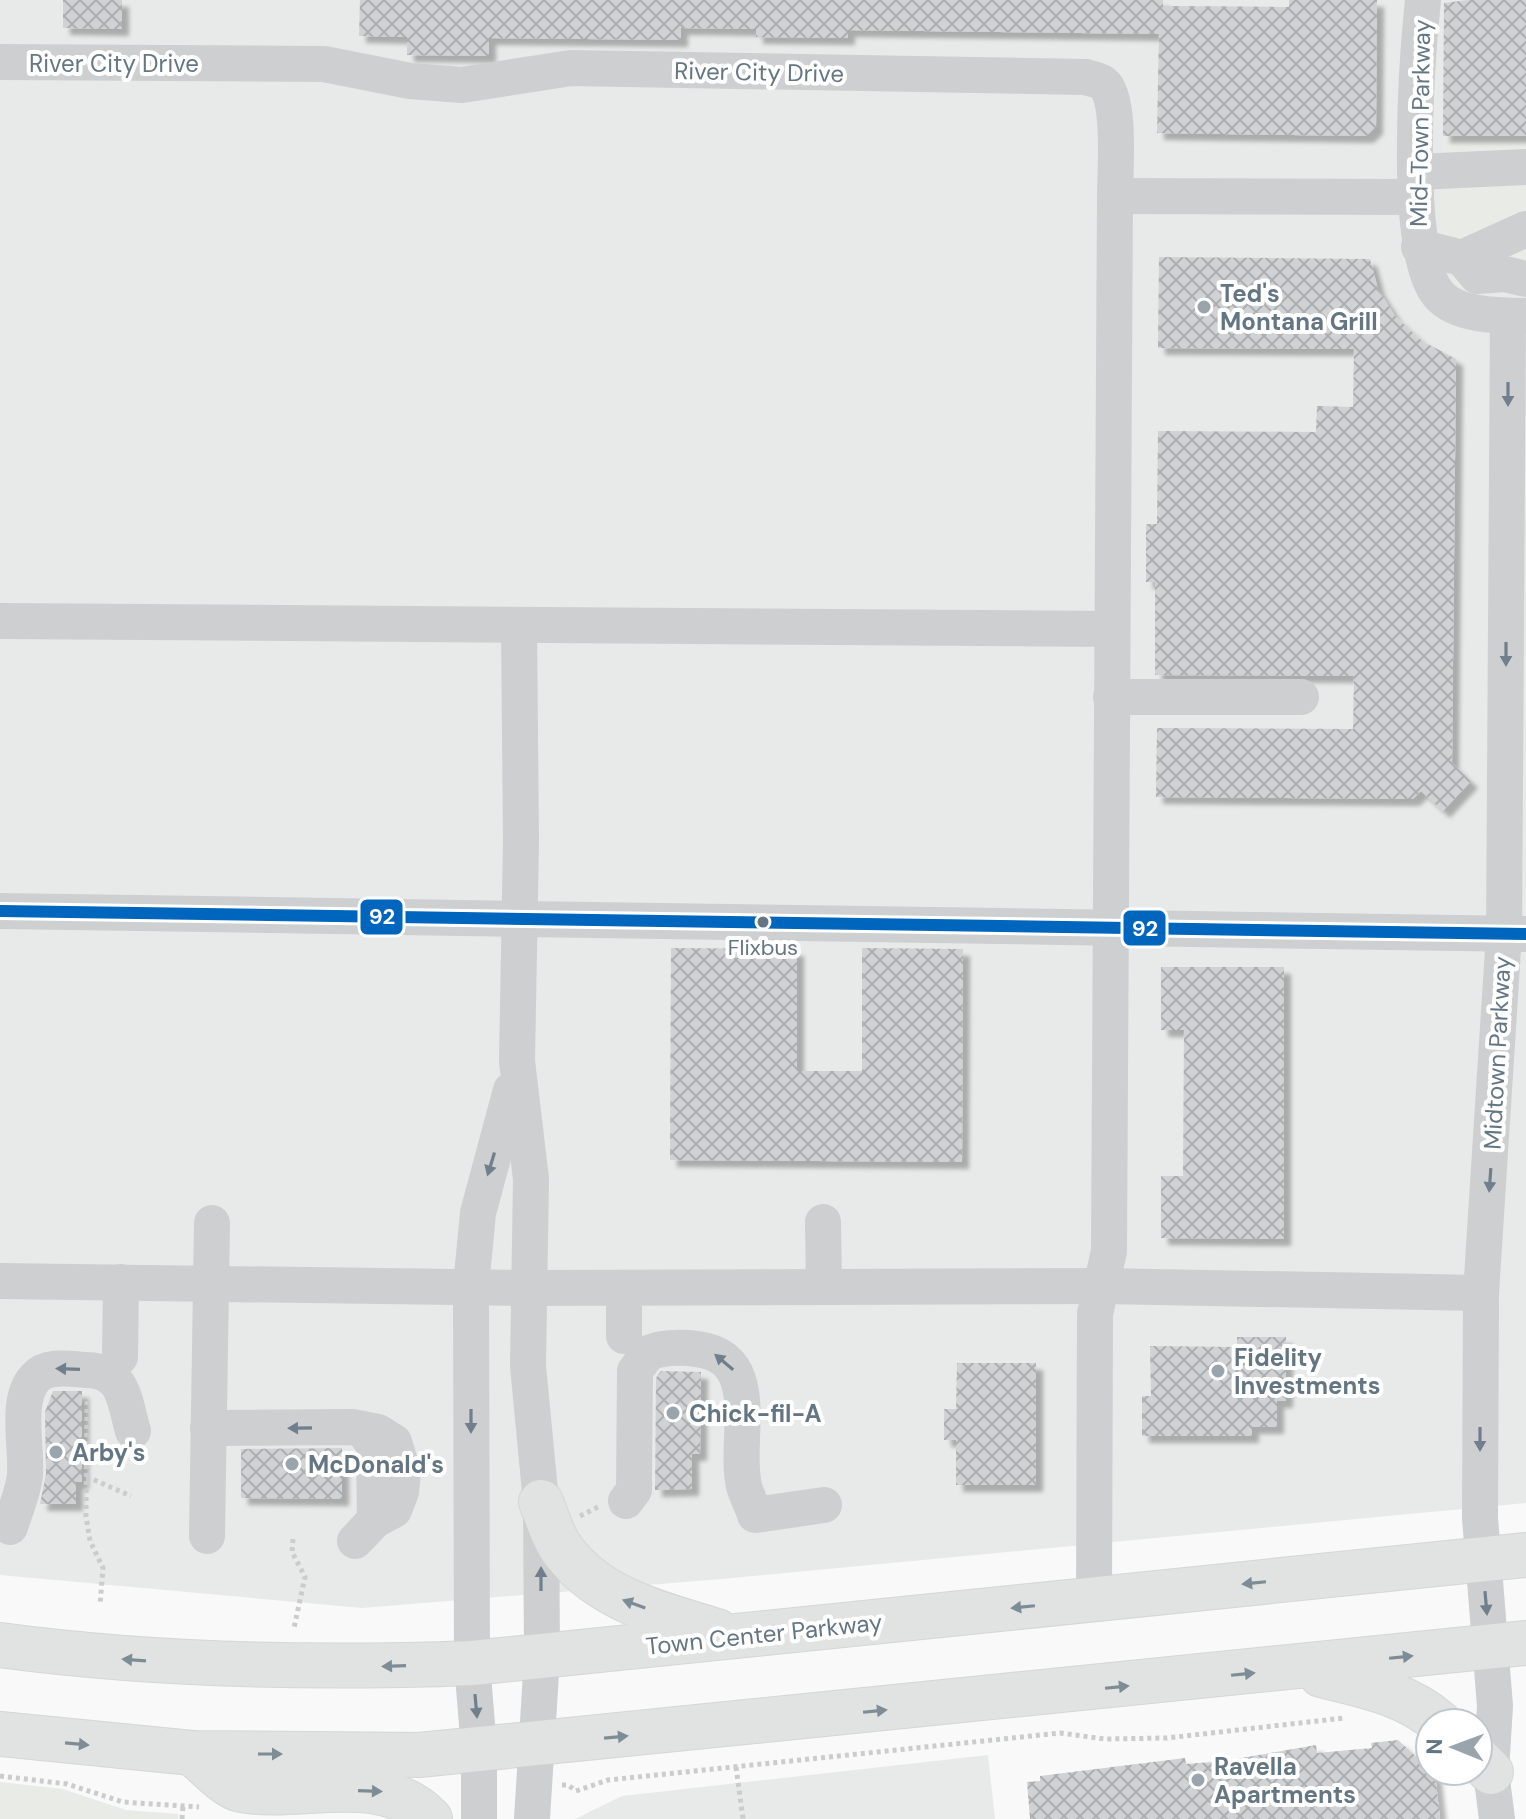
<svg xmlns="http://www.w3.org/2000/svg" width="1526" height="1819" font-family="'DM Sans',sans-serif">
	<style>
		.built { fill: #e8e9e9 }
		.green { fill: #e8ebe6 }
		.building { fill: url(#building-cross-hatch); filter: url(#shadow) }
		.lines { fill: none; stroke-linecap: round; stroke-linejoin: round }
		.major-casing { stroke: #d5d6d7; stroke-width: 46 }
		.path { stroke: #cbcccd; stroke-width: 5; stroke-dasharray: 4 4; stroke-linecap: butt }
		.minor { stroke: #cecfd0; stroke-width: 36 }
		.major { stroke: #e1e2e2; stroke-width: 44 }
		.bus-1-casing { stroke: #fff; stroke-width: 18 }
		.bus-1 { stroke: #0065bd; stroke-width: 12 }
		.oneway { fill: #707f8b }
		.oneway2 { fill: #7e8c96 }
		.poi-dot { fill: #99a4ac; stroke: #fff; stroke-width: 3 }
		.bus-dot { fill: #657683; stroke: #fff; stroke-width: 3 }
		.labels { text-anchor: middle; dominant-baseline: central; stroke-width: 8; stroke-linejoin: round; paint-order: stroke }
		.bus-label { font-size: 22px; fill: #657683; stroke: #fff }
		.street-label { font-size: 24px; fill: #657683; stroke: #fff }
		.poi-label { font-size: 24px; font-weight: bold; fill: #657683; stroke: #fff; text-anchor: start }
		.line-badge { stroke: #fff; stroke-width: 3 }
		.badge-label { font-size: 22px; text-anchor: middle; font-weight: bold; fill: #fff }
	</style>
	<defs>
		<pattern id="building-cross-hatch" width="8" height="8" patternUnits="userSpaceOnUse" patternTransform="scale(2)"><rect width="8" height="8" fill="#d0d2d3"/><path d="M0 0l8 8M0 8l8-8" fill="none" stroke="#acafb1"/></pattern>
		<filter id="shadow"><feDropShadow dx="7" dy="7" stdDeviation="2" flood-color="#0004"/></filter>
	</defs>
	<rect width="100%" height="100%" fill="#f9f9f9"/>
	<g class="built">
		<polygon points="0,0 1526,0 1526,1503 722,1579 362,1608 0,1575"/>
		<polygon points="988,1755 995,1819 575,1819 622,1796"/>
	</g>
	<g class="green">
		<polygon points="1443,136 1526,136 1526,289 1458,287 1438,257"/>
		<polygon points="0,1782 63,1789 126,1810 178,1814 178,1819 0,1819"/>
	</g>
	<g class="building">
		<polygon points="63,0 122,0 122,29 63,28"/>
		<polygon points="360,0 1163,0 1163,6 1289,7 1289,0 1377,0 1376,127 1367,136 1157,133 1159,34 848,30 848,38 756,37 756,29 681,28 681,40 489,38 489,56 407,55 407,37 359,36"/>
		<polygon points="1468,0 1526,0 1526,136 1443,136 1444,3"/>
		<polygon points="1159,257 1370,259 1378,289 1395,316 1422,341 1456,359 1452,763 1471,781 1443,811 1421,791 1413,799 1156,797 1157,728 1353,729 1354,676 1155,675 1155,582 1146,582 1146,524 1157,524 1158,431 1316,432 1317,406 1353,407 1354,349 1158,348"/>
		<polygon points="671,948 797,949 797,1071 862,1071 862,948 963,949 962,1162 670,1160"/>
		<polygon points="1161,967 1284,967 1284,1239 1161,1238 1161,1176 1183,1176 1184,1030 1161,1030"/>
		<polygon points="1237,1337 1286,1337 1286,1401 1277,1401 1277,1427 1252,1427 1252,1436 1142,1436 1142,1396 1151,1396 1150,1346 1237,1347"/>
		<polygon points="957,1363 1036,1363 1036,1485 956,1485 956,1440 944,1440 944,1409 956,1409"/>
		<polygon points="661,1371 701,1372 700,1454 692,1454 692,1489 655,1490 656,1378"/>
		<polygon points="53,1391 82,1391 82,1482 76,1482 76,1504 40,1504 46,1474 45,1412"/>
		<polygon points="342,1448 342,1499 241,1498 241,1449"/>
		<polygon points="1398,1740 1435,1774 1440,1819 1030,1819 1027,1782 1040,1781 1040,1776 1185,1758 1186,1764 1224,1761 1316,1745 1317,1753 1372,1748 1371,1743"/>
	</g>
	<g class="lines">
		<defs>
			<g id="major">
				<path d="M541,1502C547,1516 552,1535 561,1548C598,1600 659,1613 717,1631"/>
				<path d="M0,1645C157,1666 314,1669 472,1663L1526,1555"/>
				<path d="M1321,1675C1364,1686 1406,1693 1440,1723"/>
				<polyline points="0,1734 192,1753 419,1755 1526,1643"/>
				<path d="M192,1753C205,1763 226,1787 241,1790C303,1801 381,1768 430,1819"/>
				<polyline points="1478,1759 1491,1772"/>
			</g>
		</defs>
		<use href="#major" class="major-casing"/>
		<g class="path">
			<polyline points="87,1401 86,1516 90,1541 103,1568 100,1605"/>
			<polyline points="86,1479 92,1479 131,1496"/>
			<polyline points="580,1516 600,1506"/>
			<polyline points="293,1539 292,1552 305,1577 294,1628"/>
			<polyline points="736,1767 743,1819"/>
			<polyline points="0,1776 67,1784 123,1802 199,1807"/>
			<polyline points="562,1785 568,1785 576,1791 608,1780 1060,1733 1105,1739 1167,1738 1344,1718"/>
			<polyline points="182,1819 183,1806"/>
		</g>
		<g class="minor">
			<path d="M1423,0C1417,57 1402,255 1439,295C1457,316 1501,316 1526,316"/>
			<path d="M0,62L324,64L410,81L462,85L571,68L1086,77C1091,79 1100,80 1104,84C1121,98 1115,174 1115,196L1109,1251L1095,1314L1094,1599"/>
			<polyline points="1417,172 1526,167"/>
			<polyline points="1115,196 1416,197"/>
			<polyline points="1419,247 1462,258 1477,276 1505,274 1526,279"/>
			<polyline points="1462,258 1526,229"/>
			<polyline points="0,621 1112,629"/>
			<polyline points="519,626 521,841 517,1061 531,1179 528,1366 541,1502 542,1657 532,1819"/>
			<polyline points="1111,697 1301,697"/>
			<polyline points="0,911 1526,934"/>
			<polyline points="823,1222 824,1286"/>
			<polyline points="0,1281 529,1288 1103,1286 1481,1293"/>
			<polyline points="624,1288 624,1336"/>
			<polyline points="120,1357 121,1282"/>
			<polyline points="208,1428 352,1427 378,1432 394,1442 403,1472 401,1492 394,1510 375,1520 355,1541"/>
			<polyline points="362,1429 374,1445 375,1520"/>
			<path d="M626,1501L634,1490L635,1371L648,1353C663,1347 680,1347 697,1349C766,1358 733,1439 744,1486C746,1495 752,1505 755,1515L824,1505"/>
			<path d="M10,1527C15,1510 24,1491 25,1474C27,1446 15,1400 35,1378C47,1364 71,1369 87,1370C125,1371 124,1401 133,1431"/>
			<polyline points="207,1536 212,1223"/>
			<polyline points="479,1819 479,1749 472,1663 471,1286 478,1213 511,1090"/>
			<polyline points="1497,1819 1491,1772 1495,1706 1480,1518 1481,1293 1504,934 1508,316"/>
		</g>
		<use href="#major" class="major"/>
		<defs>
			<polyline id="bus-1" points="0,911 1526,934"/>
		</defs>
		<use href="#bus-1" class="bus-1-casing"/>
		<use href="#bus-1" class="bus-1"/>
	</g>
	<defs><path id="oneway-solid" d="M-6-.8H1V-3.2L6.5 0L1 3.2V.8H-6Z" transform="scale(2)"/></defs>
	<g class="oneway">
		<use href="#oneway-solid" transform="translate(1508 394) rotate(90)"/>
		<use href="#oneway-solid" transform="translate(1506 654) rotate(90)"/>
		<use href="#oneway-solid" transform="translate(491 1164) rotate(107)"/>
		<use href="#oneway-solid" transform="translate(1490 1180) rotate(94)"/>
		<use href="#oneway-solid" transform="translate(724 1362) rotate(-140)"/>
		<use href="#oneway-solid" transform="translate(68 1369) rotate(-178)"/>
		<use href="#oneway-solid" transform="translate(471 1421) rotate(90)"/>
		<use href="#oneway-solid" transform="translate(300 1428) rotate(179)"/>
		<use href="#oneway-solid" transform="translate(1480 1439) rotate(90)"/>
		<use href="#oneway-solid" transform="translate(541 1579) rotate(-90)"/>
		<use href="#oneway-solid" transform="translate(1486 1603) rotate(85)"/>
		<use href="#oneway-solid" transform="translate(476 1706) rotate(85)"/>
	</g>
	<g class="oneway2">
		<use href="#oneway-solid" transform="translate(1254 1583) rotate(174)"/>
		<use href="#oneway-solid" transform="translate(634 1604) rotate(-160)"/>
		<use href="#oneway-solid" transform="translate(1023 1607) rotate(174)"/>
		<use href="#oneway-solid" transform="translate(1401 1657) rotate(-6)"/>
		<use href="#oneway-solid" transform="translate(134 1660) rotate(-176)"/>
		<use href="#oneway-solid" transform="translate(394 1666) rotate(178)"/>
		<use href="#oneway-solid" transform="translate(1243 1674) rotate(-6)"/>
		<use href="#oneway-solid" transform="translate(1117 1687) rotate(-6)"/>
		<use href="#oneway-solid" transform="translate(875 1711) rotate(-6)"/>
		<use href="#oneway-solid" transform="translate(616 1737) rotate(-5)"/>
		<use href="#oneway-solid" transform="translate(77 1744) rotate(5)"/>
		<use href="#oneway-solid" transform="translate(270 1754)"/>
		<use href="#oneway-solid" transform="translate(370 1791) rotate(2)"/>
	</g>
	<g class="poi-dot">
		<circle cx="1204" cy="307" r="8"/>
		<circle cx="1218" cy="1371" r="8"/>
		<circle cx="673" cy="1413" r="8"/>
		<circle cx="56" cy="1452" r="8"/>
		<circle cx="292" cy="1464" r="8"/>
		<circle cx="1198" cy="1780" r="8"/>
	</g>
	<circle class="bus-dot" cx="763" cy="922" r="7"/>
	<g class="labels">
		<g class="bus-label">
			<text x="763" y="947">Flixbus</text>
		</g>
		<g class="street-label">
			<text x="114" y="63">River City Drive</text>
			<text transform="translate(759 72) rotate(1)">River City Drive</text>
			<text transform="translate(1420 123) rotate(-89)">Mid-Town Parkway</text>
			<text transform="translate(1497 1053) rotate(-87)">Midtown Parkway</text>
			<text transform="translate(764 1634) rotate(-6)">Town Center Parkway</text>
		</g>
		<g class="poi-label">
			<text x="1220" y="293">Ted's<tspan x="1220" dy="28">Montana Grill</tspan></text>
			<text x="1234" y="1357">Fidelity<tspan x="1234" dy="28">Investments</tspan></text>
			<text x="689" y="1413">Chick-fil-A</text>
			<text x="72" y="1452">Arby's</text>
			<text x="308" y="1464">McDonald's</text>
			<text x="1214" y="1766">Ravella<tspan x="1214" dy="28">Apartments</tspan></text>
		</g>
	</g>
	<g class="line-badge">
		<rect x="359" y="898" width="45" height="38" rx="8" fill="#0065bd"/>
		<rect x="1122" y="909" width="45" height="38" rx="8" fill="#0065bd"/>
	</g>
	<g class="badge-label">
		<text x="382" y="924">92</text>
		<text x="1145" y="936">92</text>
	</g>
	<g transform="translate(1454 1747) rotate(271)"><circle r="38" fill="#ffffff" stroke="#c1c8cd" stroke-width="2"/>
	<path d="M0-6L14 30L0 20L-14 30Z" fill="#99a4ac"/>
	<text y="-12" font-size="22" font-weight="bold" text-anchor="middle" fill="#657683">N</text>
	</g>
</svg>
